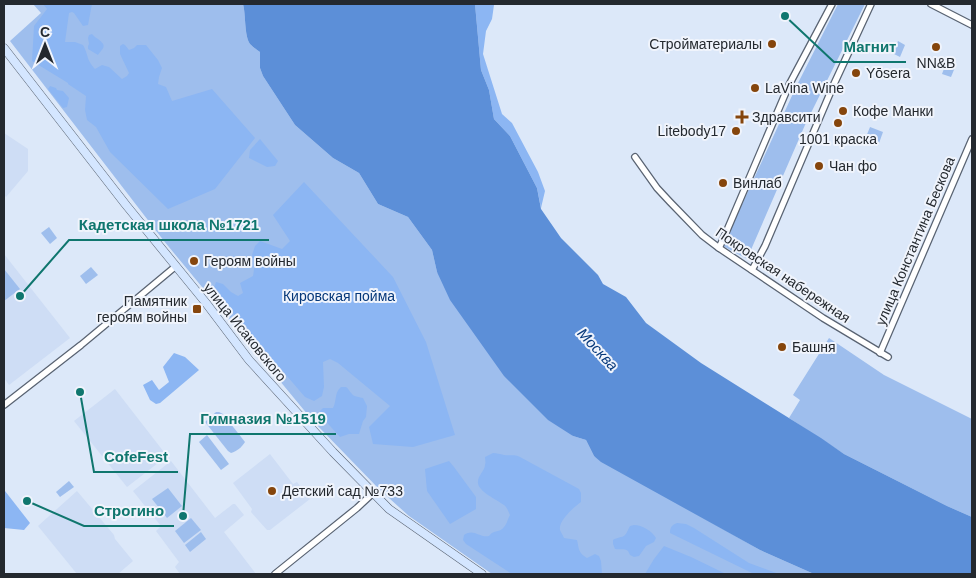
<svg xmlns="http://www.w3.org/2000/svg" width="976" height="578" font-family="Helvetica,sans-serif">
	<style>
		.built { fill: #ceddf5 }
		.green { fill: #9ebeed }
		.forest { fill: #8cb6f3 }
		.water { fill: #5c8fd8 }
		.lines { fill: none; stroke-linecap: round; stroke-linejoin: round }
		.street-casing { stroke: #596372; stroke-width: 8 }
		.secondary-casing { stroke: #596372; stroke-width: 9 }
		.street { stroke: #fff; stroke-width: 5.5 }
		.secondary { stroke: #d4e6ff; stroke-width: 8 }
		.poi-dot { fill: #85450c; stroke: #f0f4fc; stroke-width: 2 }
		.labels { text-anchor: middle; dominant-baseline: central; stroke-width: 4; stroke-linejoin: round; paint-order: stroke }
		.poi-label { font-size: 14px; fill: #24292f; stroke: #f0f4fc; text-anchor: start }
		.street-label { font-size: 14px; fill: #24292f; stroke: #f0f4fc }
		.park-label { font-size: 14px; fill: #043779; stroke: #f0f4fc }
		.water-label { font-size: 15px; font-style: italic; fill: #083a7c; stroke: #f0f4fc }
		.leader { fill: none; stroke: #0f766e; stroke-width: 2 }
		.callout-dot { fill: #0f766e; stroke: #f0f4fc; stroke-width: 2 }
		.callout-label { font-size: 15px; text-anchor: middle; font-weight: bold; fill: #0f766e; stroke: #f0f4fc; stroke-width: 4; stroke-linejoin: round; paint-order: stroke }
	</style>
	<rect width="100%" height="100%" fill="#dce8f9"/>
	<g class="built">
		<polygon points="4,133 28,149 28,171 6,197 4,195"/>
		<polygon points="4,254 70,338 9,385 4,378"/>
		<polygon points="115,389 167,456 127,487 74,421"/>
		<polygon points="270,454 293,484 297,482 310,499 270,530 267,530 251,512 252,509 233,483"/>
		<polygon points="171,461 215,518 233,504 235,504 244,515 224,532 256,574 180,574 175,567 179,562 156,531 161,526 133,491"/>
		<polygon points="77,491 114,535 115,539 133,561 118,574 77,574 38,526"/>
	</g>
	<g class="green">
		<path d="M33,4H243C246,15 244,35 250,44C253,47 257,50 260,52V68L263,76L295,125L333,158L359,173L378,204L408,217L432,250L437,272L573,436L586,440L594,456L760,550L814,574H492L409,516L380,490L313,421L164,241L10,41L41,13Z"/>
		<polygon points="838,4 865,4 805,125 747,259 723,246 796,87"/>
		<polygon points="898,41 905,45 900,57 892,53"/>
		<polygon points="947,61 956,65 951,77 942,74"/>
		<polygon points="870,127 883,132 878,146 866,137"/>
		<polygon points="49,227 57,238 50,244 41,233"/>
		<polygon points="91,267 98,275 86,284 80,276"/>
		<polygon points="4,269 20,289 4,301"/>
		<polygon points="829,338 884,375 972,419 972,517 947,506 844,454 789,418 800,400 793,395"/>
		<path d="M216,412H219L223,414L245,442C242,447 237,451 231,453L228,451L205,422Z"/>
		<polygon points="207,435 229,464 221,470 199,442"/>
		<polygon points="69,481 74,487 60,497 56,492"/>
		<polygon points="168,488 182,506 167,518 152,499"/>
		<polygon points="191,518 201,530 184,543 175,531"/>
		<polygon points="201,532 206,539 190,552 185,545"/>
	</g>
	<g class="forest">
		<path d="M43,4H92L88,25L83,26L74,13L72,12L69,13L65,42H75L83,45C89,56 86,59 95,69L102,65L109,67L122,79L127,76L129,73L120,54V46L123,44L125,45L129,50L134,48L137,45H146L158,60L162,68L159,77L158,84L166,87L172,101L212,89L255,138L215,189L168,209L110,152L96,127L87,120L85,110L86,96L68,84V83L32,61L34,26L47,9Z"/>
		<polygon points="475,4 493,4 494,5 492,19 486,31 483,54 502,114 512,123 538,172 545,191 541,208 537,188 510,136 494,119 489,90 481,70"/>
		<path d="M92,34C94,36 96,38 98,39C107,46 104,47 98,55L88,49V46L89,44L88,38L89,35Z"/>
		<polygon points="50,86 56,88 57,90 63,91 69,98 67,107 63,108 48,89"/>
		<polygon points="260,139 278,161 275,166 267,167 249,158 250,150"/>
		<polygon points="304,182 393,277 426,342 455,435 413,447 373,444 369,427 390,406 338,363 330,359 323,362 324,387 322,396 314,401 305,397 213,290 216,282 223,284 231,292 238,296 243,293 240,283 253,276 255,263 252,255 255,246 260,241 282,249 290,241 273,215"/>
		<polygon points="174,353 185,357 199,370 160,403 156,404 150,400 143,385 152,380 159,390 169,382 163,367"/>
		<path d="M341,387H346C349,389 349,391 352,394C354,397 360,397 363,398L367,406L366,417L363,421L359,434H349L340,437L321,416L320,411L323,408H333C337,401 334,393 341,387Z"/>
		<path d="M493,453C497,453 500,454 504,455C510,456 514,454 520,457L579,489L581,493V502C574,507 558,521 560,530C561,533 563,535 564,538L577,540C579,548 578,553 587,558L595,554L599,556L601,561L602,574H512L466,544L463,540L464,535C474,528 479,538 489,536C494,529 500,533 504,527C507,524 508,518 510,515C508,511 507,507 504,505C497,500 478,491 478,483C477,476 485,471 485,465C486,462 485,460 485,457Z"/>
		<polygon points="449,461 454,467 476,497 476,509 450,524 427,491 425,469"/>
		<polygon points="4,491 5,491 30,523 24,530 4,528"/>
		<path d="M677,523L686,524L694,528L749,563L779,574H754L670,533C670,527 672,525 677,523Z"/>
		<path d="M634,525C642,525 652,531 656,538L654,542L646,546L639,556L634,557L630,555L628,551C624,548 620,550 615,549L613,544V540C617,537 622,538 625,535C627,533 628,529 630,526Z"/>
		<polygon points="664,546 691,557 726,574 645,574 654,559"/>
	</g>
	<path class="water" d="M243,4H475L481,70L489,90L494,119L510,136L537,188L541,209L561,238L598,275L603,284L626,297L646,323L701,363L821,438L844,454L947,506L972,517V574H814L760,550L601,462L594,456L586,440L573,436L548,420L504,376L450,300L437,272L432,250L408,217L378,204L359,173L333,158L295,125L263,76L260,68V52C257,50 253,47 250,44C244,35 246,15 243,4Z"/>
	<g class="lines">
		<defs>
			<g id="street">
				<polyline points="931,4 972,25"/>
				<polyline points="635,157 657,188 670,202 702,235 719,248 823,318 888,357"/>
				<polyline points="719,248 725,235 789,85 832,4"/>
				<polyline points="752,270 765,246 834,84 871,4"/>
				<polyline points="880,353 972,139"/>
				<polyline points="4,405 81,345 176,266"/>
				<polyline points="275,574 357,508 373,493"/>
			</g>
			<polyline id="secondary" points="4,48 126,205 206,303 249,360 333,452 389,509 482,574"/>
		</defs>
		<use href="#street" class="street-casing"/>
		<use href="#secondary" class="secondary-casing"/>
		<use href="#street" class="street"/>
		<use href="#secondary" class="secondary"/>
	</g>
	<g class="poi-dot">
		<circle cx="772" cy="44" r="5"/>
		<circle cx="936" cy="47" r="5"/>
		<circle cx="856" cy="73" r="5"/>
		<circle cx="755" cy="88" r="5"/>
		<circle cx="843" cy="111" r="5"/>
		<path d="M739.5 109.5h5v5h5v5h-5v5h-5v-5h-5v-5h5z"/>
		<circle cx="838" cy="123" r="5"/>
		<circle cx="736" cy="131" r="5"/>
		<circle cx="819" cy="166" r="5"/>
		<circle cx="723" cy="183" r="5"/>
		<circle cx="194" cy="261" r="5"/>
		<rect x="192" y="304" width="10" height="10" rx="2.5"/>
		<circle cx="782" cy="347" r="5"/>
		<circle cx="272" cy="491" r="5"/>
	</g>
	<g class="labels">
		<g class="poi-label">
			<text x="762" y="44" text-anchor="end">Стройматериалы</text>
			<text x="936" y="63" text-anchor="middle">NN&amp;B</text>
			<text x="866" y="73">Yōsera</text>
			<text x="765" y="88">LaVina Wine</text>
			<text x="853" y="111">Кофе Манки</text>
			<text x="752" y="117">Здравсити</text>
			<text x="726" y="131" text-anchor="end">Litebody17</text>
			<text x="838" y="139" text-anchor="middle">1001 краска</text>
			<text x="829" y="166">Чан фо</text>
			<text x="733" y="183">Винлаб</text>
			<text x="204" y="261">Героям войны</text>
			<text x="187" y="301" text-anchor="end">Памятник<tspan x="187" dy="16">героям войны</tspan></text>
			<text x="792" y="347">Башня</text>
			<text x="282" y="491">Детский сад №733</text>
		</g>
		<g class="street-label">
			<text transform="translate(915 241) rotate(-67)">улица Константина Бескова</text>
			<text transform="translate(783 275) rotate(34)">Покровская набережная</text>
			<text transform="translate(245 332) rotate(51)">улица Исаковского</text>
		</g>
		<g class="park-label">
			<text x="339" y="296">Кировская пойма</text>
		</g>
		<g class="water-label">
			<text transform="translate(598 349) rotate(47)">Москва</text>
		</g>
	</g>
	<path class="leader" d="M785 16L834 62H906M20 296L69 240H269M183 516L190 434H336M80 392L94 472H178M27 501L84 526H174"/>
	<g class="callout-dot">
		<circle cx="785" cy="16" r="5"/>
		<circle cx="20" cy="296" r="5"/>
		<circle cx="183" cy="516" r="5"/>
		<circle cx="80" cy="392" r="5"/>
		<circle cx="27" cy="501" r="5"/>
	</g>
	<g class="callout-label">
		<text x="870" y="52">Магнит</text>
		<text x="169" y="230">Кадетская школа №1721</text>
		<text x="263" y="424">Гимназия №1519</text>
		<text x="136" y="462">CofeFest</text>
		<text x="129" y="516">Строгино</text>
	</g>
	<rect width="976" height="578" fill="none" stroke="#24292f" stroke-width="10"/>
	<g transform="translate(45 45)" stroke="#f0f4fc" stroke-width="4" paint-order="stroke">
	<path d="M0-4L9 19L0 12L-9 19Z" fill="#24292f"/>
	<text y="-8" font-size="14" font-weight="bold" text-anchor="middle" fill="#24292f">С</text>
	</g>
</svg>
